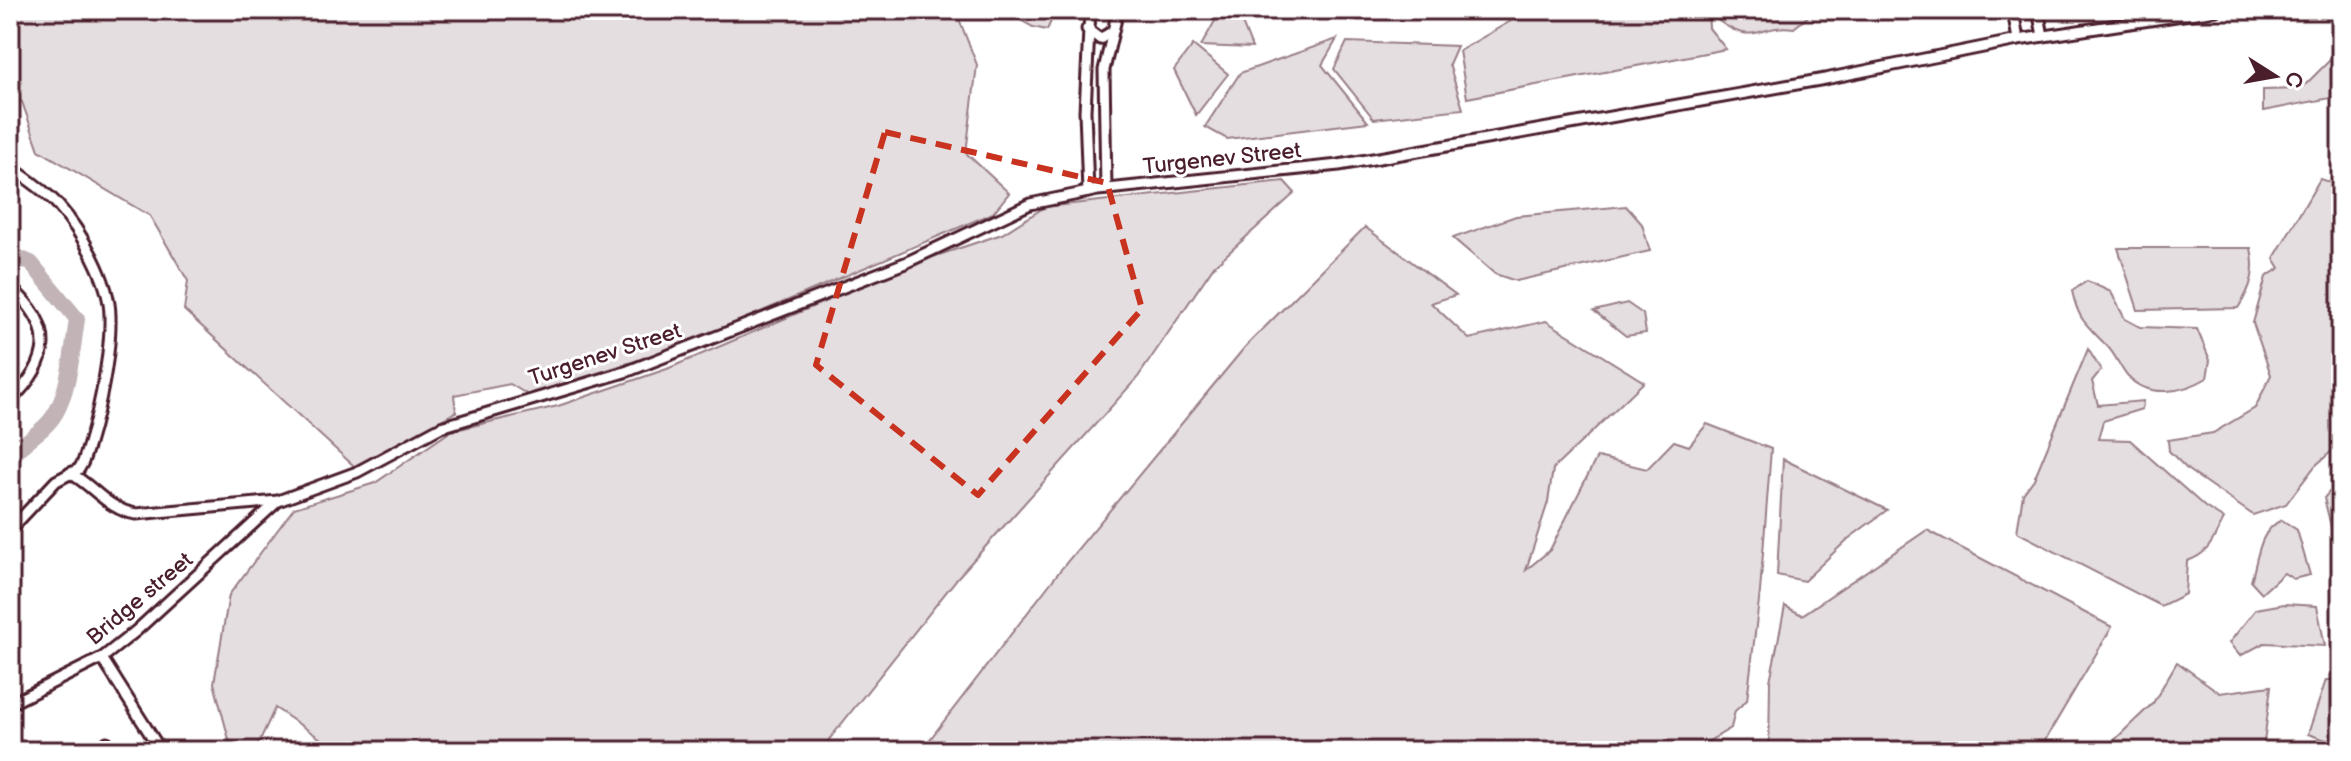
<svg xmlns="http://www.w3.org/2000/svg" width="2351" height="761" font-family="'Balsamiq Sans',sans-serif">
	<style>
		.green { fill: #e5dee0; stroke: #987e86; stroke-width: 2 }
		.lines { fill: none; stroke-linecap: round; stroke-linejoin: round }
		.river { stroke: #c1b3b6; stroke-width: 16 }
		.minor-casing { stroke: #4a1f2b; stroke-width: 15 }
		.minor { stroke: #fff; stroke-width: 9 }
		.marked { fill: none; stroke: #c8321e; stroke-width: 6; stroke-dasharray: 16 10; stroke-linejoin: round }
		.labels { text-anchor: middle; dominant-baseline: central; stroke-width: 6; stroke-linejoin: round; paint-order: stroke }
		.street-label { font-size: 22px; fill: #4a1f2b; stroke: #fff }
	</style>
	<rect width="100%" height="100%" fill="#fff"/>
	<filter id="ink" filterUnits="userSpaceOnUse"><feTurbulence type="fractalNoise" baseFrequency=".0125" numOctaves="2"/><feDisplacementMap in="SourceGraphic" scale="16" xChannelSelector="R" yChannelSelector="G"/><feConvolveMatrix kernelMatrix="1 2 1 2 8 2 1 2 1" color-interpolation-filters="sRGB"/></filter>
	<g filter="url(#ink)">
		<g class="green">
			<polygon points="10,10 939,10 959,19 977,65 966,153 1009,193 993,213 676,348 528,395 510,384 454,395 456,412 355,467 184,310 188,281 150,216 39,150 22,102 10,94"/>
			<polygon points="1003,10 1056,10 1047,30 1033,27"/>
			<polygon points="1221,10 1237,10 1252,48 1201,46"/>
			<polygon points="1530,10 1708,10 1709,28 1726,49 1467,98 1459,51"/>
			<path d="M1715,10H1816L1794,28C1757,23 1756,49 1716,19Z"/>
			<polygon points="2341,30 2341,96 2263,111 2263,90 2301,89 2335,55 2337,31"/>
			<polygon points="1337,39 1322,65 1368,122 1227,139 1205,127 1240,73"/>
			<polygon points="1347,42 1457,46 1449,64 1463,109 1374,119 1334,69"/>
			<polygon points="1193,45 1228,74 1196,115 1174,70"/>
			<polygon points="2320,179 2341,186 2341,443 2315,466 2286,504 2253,515 2188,470 2169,451 2168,440 2213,433 2255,408 2271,375 2253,323 2266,277 2280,268 2274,258"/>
			<polygon points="1284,181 1295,193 1214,266 1138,377 959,576 820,751 339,751 275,708 255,751 232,751 214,683 229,595 294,508 375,483 451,431 558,406 667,369 915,263 1002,234 1045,207"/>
			<polygon points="1626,206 1642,224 1650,251 1516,281 1495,274 1453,238 1516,216"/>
			<polygon points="1365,227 1456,295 1431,303 1469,339 1546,321 1644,382 1553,469 1548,502 1526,570 1550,550 1597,457 1647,469 1674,441 1689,446 1707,424 1771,449 1760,592 1747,700 1735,711 1731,728 1692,751 921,751 1062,568 1245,347"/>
			<path d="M2118,248H2251C2256,271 2252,287 2238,308L2138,310Z"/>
			<path d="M2087,281L2111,292L2125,319L2140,327L2197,329L2210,360L2207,378C2184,392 2150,399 2128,377C2120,368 2116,355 2107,346C2086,324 2079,322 2072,291Z"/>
			<polygon points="1627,303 1643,314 1646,333 1626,336 1594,311"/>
			<path d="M2088,349L2101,370L2092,381L2098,405L2143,401L2142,409L2103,421L2098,439L2130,440L2205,507L2224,519C2213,539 2210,554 2187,561L2185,594L2161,606L2017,532L2023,494L2034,479Z"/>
			<polygon points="1783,459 1887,510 1848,539 1804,581 1777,575"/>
			<polygon points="2341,478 2341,567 2324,498"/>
			<path d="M2282,520L2297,530L2310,575L2293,579L2284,573L2262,593L2251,581C2258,560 2258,530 2282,520Z"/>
			<polygon points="1927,530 2112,627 2044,742 2051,751 1769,751 1770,681 1785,606 1802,615"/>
			<polygon points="2284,604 2317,606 2325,646 2264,643 2240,656 2229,643 2256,609"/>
			<polygon points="2177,662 2220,693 2271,686 2263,751 2103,751 2153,703"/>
			<polygon points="2326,680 2341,680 2341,745 2308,734"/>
		</g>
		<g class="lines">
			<path class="river" d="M10,254L31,263L77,319C73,345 69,395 53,417C41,435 22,439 10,462"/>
			<defs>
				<g id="minor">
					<polyline points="2013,10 2018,40"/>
					<polyline points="2038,10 2043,36"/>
					<polyline points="1087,29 1100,39 1113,31"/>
					<path d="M10,166C25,178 45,190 58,205C81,231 110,281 110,316C111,358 97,423 83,462L79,469L56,481L10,530"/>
					<polyline points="1106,189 1104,70 1118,10"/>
					<polyline points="1088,192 1085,111 1090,10"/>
					<path d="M10,287C56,326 52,361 10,401"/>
					<path d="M70,473C94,486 108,510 136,514L278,501L357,472L441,427L628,371L905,263L1030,204L1098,190L1339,165L1825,79L2018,40L2216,10"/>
					<polyline points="102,658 161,751"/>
					<polyline points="10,704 102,658 136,631 278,501"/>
					<polyline points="107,742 113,751"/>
				</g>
			</defs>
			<use href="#minor" class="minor-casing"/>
			<use href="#minor" class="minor"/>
		</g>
	</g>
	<path class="marked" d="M885,132L1107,183L1142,309L978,495L816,365Z"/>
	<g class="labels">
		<g class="street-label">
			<text transform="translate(1222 159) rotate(-6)">Turgenev Street</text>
			<text transform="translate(605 355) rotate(-18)">Turgenev Street</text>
			<text transform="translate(140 599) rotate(-40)">Bridge street</text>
		</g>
	</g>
	<rect width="2351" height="761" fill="none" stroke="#fff" stroke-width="40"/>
	<rect x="20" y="20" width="2311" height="721" fill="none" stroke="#4a1f2b" stroke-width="3" filter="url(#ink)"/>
	<g transform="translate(2275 76) rotate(101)" stroke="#ffffff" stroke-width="6" paint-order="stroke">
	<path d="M0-6L14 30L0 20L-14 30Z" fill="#4a1f2b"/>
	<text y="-12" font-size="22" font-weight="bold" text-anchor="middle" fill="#4a1f2b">С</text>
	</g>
</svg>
